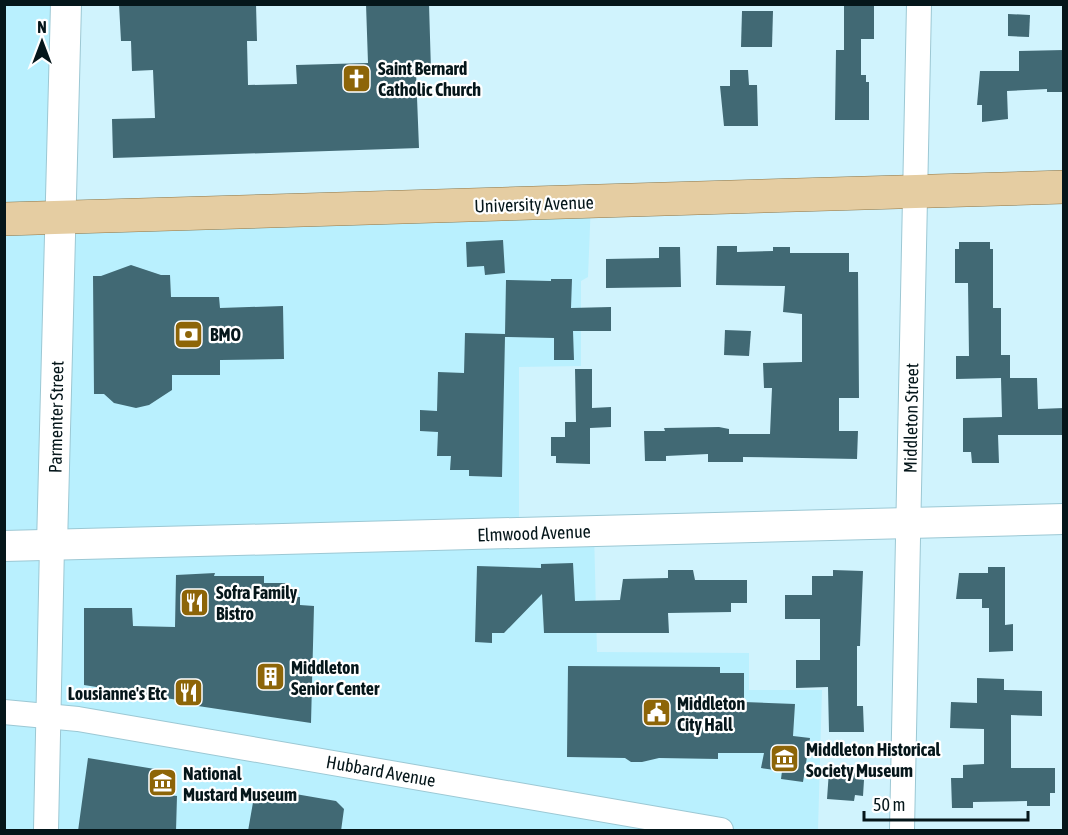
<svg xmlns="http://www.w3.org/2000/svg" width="1068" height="835" font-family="'Asap Condensed',sans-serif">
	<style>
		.built { fill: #b9f0fe }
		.building { fill: #416974 }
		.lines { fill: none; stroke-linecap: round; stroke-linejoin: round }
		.minor-casing { stroke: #9cc8d4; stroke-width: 26 }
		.tertiary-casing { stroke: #9cc8d4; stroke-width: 32 }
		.primary-casing { stroke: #8c774a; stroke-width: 34 }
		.minor { stroke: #fff; stroke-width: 24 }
		.tertiary { stroke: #fff; stroke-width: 30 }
		.primary { stroke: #e5cda2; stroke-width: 33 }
		.labels { text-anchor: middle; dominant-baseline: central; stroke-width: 4.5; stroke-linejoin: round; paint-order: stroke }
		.poi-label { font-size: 18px; font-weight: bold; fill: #05161a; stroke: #fff; text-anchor: start }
		.street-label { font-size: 18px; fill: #05161a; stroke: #fff }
	</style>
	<rect width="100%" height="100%" fill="#d0f3fd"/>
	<polygon class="built" points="5,5 66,5 61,217 591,202 588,277 581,281 581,366 519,367 519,533 594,531 597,652 749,653 749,690 822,690 818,830 5,830"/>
	<g class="building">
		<polygon points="119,4 256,4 257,41 247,41 248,85 297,84 296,65 368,63 366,4 429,4 431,71 416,72 419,148 113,158 112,119 155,118 153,70 132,71 131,41 121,41"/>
		<polygon points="844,4 874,4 874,39 861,39 861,75 866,75 866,82 869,82 869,120 835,120 836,50 844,50"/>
		<polygon points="742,11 773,11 772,47 741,47"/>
		<polygon points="1008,14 1030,15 1029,37 1008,36"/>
		<polygon points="1064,50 1064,92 1047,92 1047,89 1007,91 1008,119 982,122 982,105 977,105 980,71 1019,71 1019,51"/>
		<polygon points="730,70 748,70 749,85 757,85 758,126 724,126 720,86 730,86"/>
		<polygon points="503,240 505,273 485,275 484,266 467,267 466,242"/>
		<polygon points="959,242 990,242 990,249 993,249 993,308 1001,308 1001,355 1010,355 1010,378 1037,378 1038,409 1064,408 1064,435 998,435 999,463 972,463 971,452 963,452 963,418 1002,417 1001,378 956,379 956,356 969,356 968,283 955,283 955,249 959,249"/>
		<polygon points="717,246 737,246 737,252 773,251 773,247 790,247 790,253 849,253 849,272 858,272 859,398 839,398 839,431 858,431 857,459 743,457 743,462 708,462 708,454 666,456 666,461 645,461 644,431 665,431 664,428 719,427 729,429 729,434 770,434 772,388 764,388 763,363 802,362 802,314 783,312 785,286 716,285"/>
		<polygon points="659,247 680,247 681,287 606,288 606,259 659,258"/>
		<polygon points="131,265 161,275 170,275 171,297 219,297 220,308 283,306 284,359 220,360 220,375 172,375 172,390 149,405 136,408 114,403 104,394 94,394 93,276 101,276"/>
		<polygon points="551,279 572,279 571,308 611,307 611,331 573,331 574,360 554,360 554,338 505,337 502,477 469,476 469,470 450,470 451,456 437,456 438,432 420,431 420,410 437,411 438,372 464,373 465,333 505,334 506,280 551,281"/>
		<polygon points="725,330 751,331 749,356 724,355"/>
		<polygon points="575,369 592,369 592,408 611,407 611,427 590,428 590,464 556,463 556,456 551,456 551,437 565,437 565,422 576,422"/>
		<polygon points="573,563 575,601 620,600 623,579 668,578 668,570 693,570 695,580 747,580 747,603 731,603 731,612 668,613 669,633 544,633 542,594 504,633 492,633 492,643 475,642 477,566 541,568 541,564"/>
		<polygon points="988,567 1005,567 1005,625 1013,624 1013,651 989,652 989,608 982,608 982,599 956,599 959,573 988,573"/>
		<polygon points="833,570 863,571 860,646 857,646 857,706 863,706 864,732 829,732 828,687 796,688 796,660 820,660 820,619 785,619 785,595 812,595 812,576 833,576"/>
		<polygon points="215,573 214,576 264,576 264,583 286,583 285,597 300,597 300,605 314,606 311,723 178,703 178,700 84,685 84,608 132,608 133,626 175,627 176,575"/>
		<polygon points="568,666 720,667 720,673 744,673 744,702 795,704 793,736 810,738 803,782 781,779 782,771 761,768 764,753 718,753 718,759 659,758 642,762 631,762 625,758 567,757"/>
		<polygon points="977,678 1004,679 1004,690 1042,691 1042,716 1011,715 1011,768 1055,768 1055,793 1050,793 1050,806 1027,806 1027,801 973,802 973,808 952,808 951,778 963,778 963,765 984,764 984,729 950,728 951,702 977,703"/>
		<polygon points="88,758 173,772 169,795 177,796 176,831 78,831"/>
		<polygon points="829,771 857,773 857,779 864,780 863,796 855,795 854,801 827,799"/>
		<polygon points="255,791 277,795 278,791 336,801 344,809 341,831 248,831"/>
	</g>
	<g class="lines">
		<defs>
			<g id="minor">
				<polyline points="4,712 78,719 721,830"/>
				<polyline points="46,830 52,545"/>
				<polyline points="902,830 919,4"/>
			</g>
			<g id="tertiary">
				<polyline points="52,545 66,4"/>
				<polyline points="4,546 1064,519"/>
			</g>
			<polyline id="primary" points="4,219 1064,187"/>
		</defs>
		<use href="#minor" class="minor-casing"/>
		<use href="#tertiary" class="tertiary-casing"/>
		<use href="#primary" class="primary-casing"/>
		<use href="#minor" class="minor"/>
		<use href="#tertiary" class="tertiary"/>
		<use href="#primary" class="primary"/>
	</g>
	<defs>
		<symbol id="church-square" viewBox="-11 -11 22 22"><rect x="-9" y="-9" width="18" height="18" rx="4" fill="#8d6508" stroke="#fff"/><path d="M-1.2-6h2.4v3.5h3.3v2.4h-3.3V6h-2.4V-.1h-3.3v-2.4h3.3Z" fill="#fff"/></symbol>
		<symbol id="bank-square" viewBox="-11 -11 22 22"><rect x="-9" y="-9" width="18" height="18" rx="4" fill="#8d6508" stroke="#fff"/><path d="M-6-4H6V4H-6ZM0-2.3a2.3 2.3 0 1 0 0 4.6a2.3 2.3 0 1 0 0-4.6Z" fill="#fff"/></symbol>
		<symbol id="restaurant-square" viewBox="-11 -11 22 22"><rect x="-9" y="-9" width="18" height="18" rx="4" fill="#8d6508" stroke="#fff"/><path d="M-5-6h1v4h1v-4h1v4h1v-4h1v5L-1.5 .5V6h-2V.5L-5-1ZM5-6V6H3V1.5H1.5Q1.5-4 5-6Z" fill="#fff"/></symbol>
		<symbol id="building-square" viewBox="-11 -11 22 22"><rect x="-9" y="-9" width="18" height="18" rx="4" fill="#8d6508" stroke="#fff"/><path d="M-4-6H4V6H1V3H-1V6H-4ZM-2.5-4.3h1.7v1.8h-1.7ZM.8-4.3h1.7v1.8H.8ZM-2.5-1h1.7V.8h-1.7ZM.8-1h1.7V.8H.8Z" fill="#fff"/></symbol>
		<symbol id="civic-square" viewBox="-11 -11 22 22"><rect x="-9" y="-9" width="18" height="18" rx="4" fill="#8d6508" stroke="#fff"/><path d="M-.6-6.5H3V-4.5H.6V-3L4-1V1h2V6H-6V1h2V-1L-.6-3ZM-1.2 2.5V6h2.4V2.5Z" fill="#fff"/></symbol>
		<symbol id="museum-square" viewBox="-11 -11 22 22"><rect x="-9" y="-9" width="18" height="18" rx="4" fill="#8d6508" stroke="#fff"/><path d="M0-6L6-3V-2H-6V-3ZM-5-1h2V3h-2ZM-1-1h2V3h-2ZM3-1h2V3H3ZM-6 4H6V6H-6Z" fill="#fff"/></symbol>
	</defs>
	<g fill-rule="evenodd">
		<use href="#church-square" x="340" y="62" width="33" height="33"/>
		<use href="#bank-square" x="172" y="318" width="33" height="33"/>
		<use href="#restaurant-square" x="178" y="586" width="33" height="33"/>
		<use href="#building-square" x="254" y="660" width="33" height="33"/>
		<use href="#restaurant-square" x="172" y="676" width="33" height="33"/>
		<use href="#civic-square" x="640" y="696" width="33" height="33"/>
		<use href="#museum-square" x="768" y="742" width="33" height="33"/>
		<use href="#museum-square" x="146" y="766" width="33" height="33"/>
	</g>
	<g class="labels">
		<g class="poi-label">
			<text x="378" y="68">Saint Bernard<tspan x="378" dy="21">Catholic Church</tspan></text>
			<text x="210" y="334">BMO</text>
			<text x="216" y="592">Sofra Family<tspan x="216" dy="21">Bistro</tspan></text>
			<text x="291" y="667">Middleton<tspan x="291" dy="21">Senior Center</tspan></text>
			<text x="167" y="693" text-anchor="end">Lousianne's Etc</text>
			<text x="677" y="703">Middleton<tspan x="677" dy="21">City Hall</tspan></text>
			<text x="806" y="749">Middleton Historical<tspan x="806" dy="21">Society Museum</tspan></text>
			<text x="183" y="773">National<tspan x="183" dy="21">Mustard Museum</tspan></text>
		</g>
		<g class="street-label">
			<text transform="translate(534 204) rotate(-2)">University Avenue</text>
			<text transform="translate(56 417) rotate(-89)">Parmenter Street</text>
			<text transform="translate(911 418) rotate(-89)">Middleton Street</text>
			<text transform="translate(534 533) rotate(-2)">Elmwood Avenue</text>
			<text transform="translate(381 771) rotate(10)">Hubbard Avenue</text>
		</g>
	</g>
	<rect width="1068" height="835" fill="none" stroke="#05161a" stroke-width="12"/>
	<g transform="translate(42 42)" stroke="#ffffff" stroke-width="4.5" paint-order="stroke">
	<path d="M0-4.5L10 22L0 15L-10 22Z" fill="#05161a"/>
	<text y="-9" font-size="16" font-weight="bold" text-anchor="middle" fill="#05161a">N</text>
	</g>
	<path d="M864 811v9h164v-9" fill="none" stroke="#05161a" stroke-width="3"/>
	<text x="873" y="811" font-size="18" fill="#05161a" stroke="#ffffff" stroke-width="4.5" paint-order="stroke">50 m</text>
</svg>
